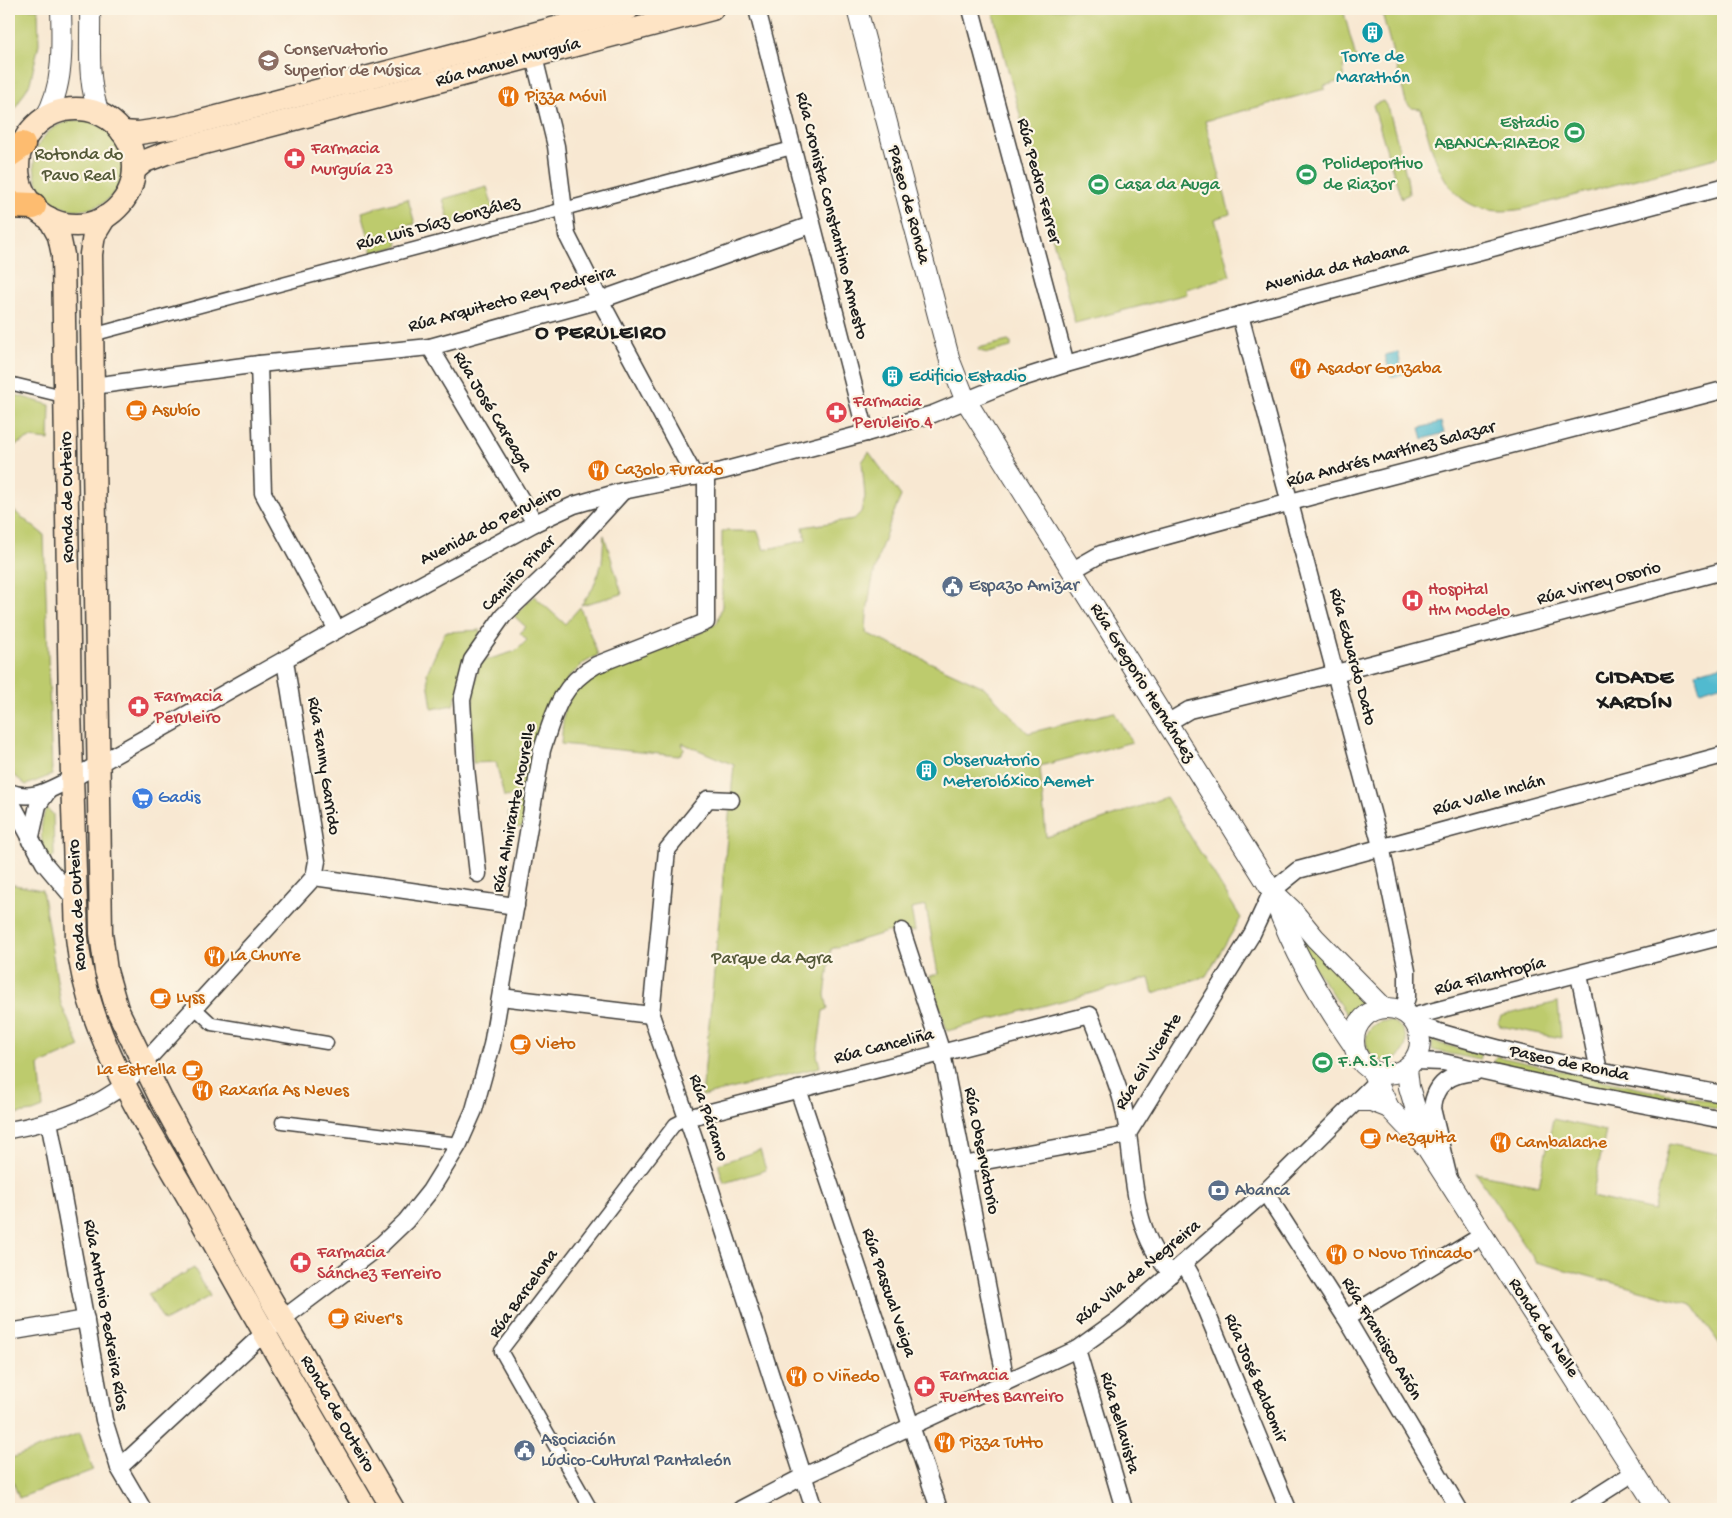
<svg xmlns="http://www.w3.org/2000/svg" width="1732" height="1518" font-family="'Gochi Hand',sans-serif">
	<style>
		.green { fill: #bdcb6d; stroke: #6c7444 }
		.water { fill: #51bacf; stroke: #366b76 }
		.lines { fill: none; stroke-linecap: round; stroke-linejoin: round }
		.pedestrian-casing { stroke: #3d3b37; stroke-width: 15 }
		.minor-casing { stroke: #3d3b37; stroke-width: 19 }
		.tertiary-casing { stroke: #3d3b37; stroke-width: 22 }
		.secondary-casing { stroke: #3d3b37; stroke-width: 25 }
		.trunk-casing { stroke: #3d3b37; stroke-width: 29 }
		.pedestrian { stroke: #fff; stroke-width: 12 }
		.minor { stroke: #fff; stroke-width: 16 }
		.tertiary { stroke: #fff; stroke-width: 20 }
		.secondary { stroke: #fee4c5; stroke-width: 22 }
		.trunk { stroke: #fdbc6f; stroke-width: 26 }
		.labels { text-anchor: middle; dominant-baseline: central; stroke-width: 4.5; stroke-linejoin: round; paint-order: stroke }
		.education-label { font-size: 18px; fill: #785e54; stroke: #fcf5e5; text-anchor: start }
		.culture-label { font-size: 18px; fill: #0d838f; stroke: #fcf5e5; text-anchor: start }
		.street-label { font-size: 18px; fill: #1c1c1c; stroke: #fcf5e5 }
		.food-label { font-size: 18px; fill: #c56008; stroke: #fcf5e5; text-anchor: start }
		.leisure-label { font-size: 18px; fill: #27864d; stroke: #fcf5e5; text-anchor: start }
		.health-label { font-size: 18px; fill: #be3a42; stroke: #fcf5e5; text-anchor: start }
		.park-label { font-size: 18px; fill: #545938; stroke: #fcf5e5 }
		.service-label { font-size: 18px; fill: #4e5e75; stroke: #fcf5e5; text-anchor: start }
		.shop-label { font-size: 18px; fill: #366cbe; stroke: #fcf5e5; text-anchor: start }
		.district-label { font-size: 22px; font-weight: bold; letter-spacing: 1px; fill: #1c1c1c; stroke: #fcf5e5 }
	</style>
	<rect width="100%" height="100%" fill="#fcf5e5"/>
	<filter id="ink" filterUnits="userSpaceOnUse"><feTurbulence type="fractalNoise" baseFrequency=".02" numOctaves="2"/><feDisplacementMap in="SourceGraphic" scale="10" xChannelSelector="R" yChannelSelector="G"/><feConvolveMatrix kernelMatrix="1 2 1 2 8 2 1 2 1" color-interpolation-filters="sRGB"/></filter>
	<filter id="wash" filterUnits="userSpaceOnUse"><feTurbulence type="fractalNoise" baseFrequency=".0096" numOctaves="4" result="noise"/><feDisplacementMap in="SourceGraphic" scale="20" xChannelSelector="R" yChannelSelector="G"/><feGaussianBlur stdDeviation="1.12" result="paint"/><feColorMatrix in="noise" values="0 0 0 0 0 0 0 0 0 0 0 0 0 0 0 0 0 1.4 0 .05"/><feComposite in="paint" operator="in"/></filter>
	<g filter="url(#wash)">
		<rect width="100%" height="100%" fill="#f8e8d2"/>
		<g class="green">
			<polygon points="9,9 38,9 39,44 30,83 9,119"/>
			<polygon points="992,9 1343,9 1357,62 1343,66 1345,80 1324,86 1325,89 1205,121 1230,214 1215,219 1230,276 1186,289 1187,294 1075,323"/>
			<path d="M1381,9H1723V156L1523,209C1448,222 1436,167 1421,109L1411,108L1406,102Z"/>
			<polygon points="1383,101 1389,110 1407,178 1409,194 1401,198 1373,105"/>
			<circle cx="79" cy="165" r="45"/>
			<polygon points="487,187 494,212 450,224 443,199"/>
			<polygon points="408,199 415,224 394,229 398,246 373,253 362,212"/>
			<polygon points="1008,341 1011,343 1011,347 988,353 979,351 978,348"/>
			<polygon points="9,393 50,405 49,440 30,438 9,448"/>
			<path d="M869,452L901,496C882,539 867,586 866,633L984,687L1028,733L1114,712L1132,742L1040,766L1046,837L1085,826L1166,797L1241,918L1206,976L1153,993L1149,978L947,1031L930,976L938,974L926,906L911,909L915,931L887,932L831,949L825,995L828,1009L823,1011L817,1055L820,1067L702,1096L734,765L682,743L684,749L679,756L561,744L564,710L577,686L608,669L700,633L717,623L722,606V531H758L764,550L806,540L803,527L854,519L861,512L865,497L862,462Z"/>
			<polygon points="9,502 14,511 44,535 52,775 26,785 9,771"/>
			<polygon points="604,535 622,594 581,605 593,588 602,563"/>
			<path d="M534,596L565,624L580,607L598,655L584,663L568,678L523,827L512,828L508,813H515L513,796L504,797L496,762L473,763C471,728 471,696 480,662L516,651L527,640L520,633L526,627L514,616Z"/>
			<polygon points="481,630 453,705 432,709 427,673 445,632"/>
			<path d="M46,808L53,814L54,856L48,862C40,845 39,826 46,808Z"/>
			<polygon points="9,884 42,890 61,1004 80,1047 39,1065 43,1108 33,1112 9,1115"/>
			<polygon points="1286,919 1365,1000 1347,1015 1315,969"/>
			<polygon points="1558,1002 1561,1038 1500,1026 1498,1023 1501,1016"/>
			<circle cx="1386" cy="1041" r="20"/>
			<polygon points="1432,1039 1441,1044 1481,1053 1479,1060 1432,1050"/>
			<polygon points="1496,1056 1646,1090 1723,1103 1723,1110 1644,1097 1494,1063"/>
			<polygon points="1553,1119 1606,1131 1592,1197 1654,1211 1669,1144 1723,1155 1723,1186 1718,1221 1723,1223 1723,1349 1692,1304 1536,1262 1476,1173 1539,1186"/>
			<polygon points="760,1150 766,1170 724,1183 718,1164"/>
			<polygon points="194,1268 210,1296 164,1321 148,1294"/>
			<polygon points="80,1433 93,1470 19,1498 9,1471 9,1459"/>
		</g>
		<g class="water">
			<polygon points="1398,352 1403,375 1391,377 1385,355"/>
			<polygon points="1441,422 1444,433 1423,439 1420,428"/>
			<polygon points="1723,665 1723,684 1700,691 1695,673"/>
		</g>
	</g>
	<g filter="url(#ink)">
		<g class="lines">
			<defs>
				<g id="pedestrian">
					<polyline points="92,335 792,148"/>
					<polyline points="9,383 67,397"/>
					<polyline points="195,1008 212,1024 327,1043"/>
					<polyline points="282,1122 459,1144"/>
					<polyline points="591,1509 501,1351 675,1124 687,1118"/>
				</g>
				<g id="minor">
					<polyline points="757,9 866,433"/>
					<polyline points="971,9 1066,364"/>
					<polyline points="534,57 556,146 567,235 600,300 695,477"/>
					<polyline points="1240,315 1381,846 1407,971 1407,997 1403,1011"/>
					<polyline points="430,347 535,523"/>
					<polyline points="259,364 263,493 337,630"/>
					<polyline points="93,386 259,364 430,347 600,300 811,225"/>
					<polyline points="1073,570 1101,554 1313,496 1723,390"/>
					<polyline points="285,661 317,861 314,877"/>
					<polyline points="1167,723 1189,710 1317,678 1723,571"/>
					<path d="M9,792C34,802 49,789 72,779L337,630L535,523L574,505L623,491L722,471L866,433L933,414L1016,380L1066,364L1262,309L1723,187"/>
					<polyline points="9,798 44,863 76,901"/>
					<polyline points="731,800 708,799 667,850 651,1015 694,1138 814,1509"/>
					<polyline points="30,841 38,805 48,791"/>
					<polyline points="478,874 466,768 462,700 472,660 503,616 555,566 623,491"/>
					<polyline points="902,931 942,1053 1006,1382"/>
					<polyline points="1579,975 1599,1071"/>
					<polyline points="501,997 651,1015"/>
					<polyline points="1411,1017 1723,936"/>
					<path d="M1417,1025C1516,1057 1620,1076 1723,1094"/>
					<polyline points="1415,1061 1443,1062 1588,1094 1723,1120"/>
					<polyline points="798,1089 939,1509"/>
					<path d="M687,1118L1090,1015C1101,1044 1114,1072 1122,1101C1137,1160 1126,1227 1172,1274"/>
					<polyline points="49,1121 104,1420 119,1468 143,1509"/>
					<path d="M9,1130C49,1123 93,1110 125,1084L314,877L516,906"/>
					<polyline points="963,1165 1127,1135 1252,934 1272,891 1298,870 1723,755"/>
					<path d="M1449,1179L1432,1108C1435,1083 1450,1074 1475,1072"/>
					<polyline points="1265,1192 1346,1318 1459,1509"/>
					<polyline points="1184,1263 1193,1279 1288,1509"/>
					<polyline points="1346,1318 1483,1235"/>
					<polyline points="9,1332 86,1319"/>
					<polyline points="1077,1349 1124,1509"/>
					<path d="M119,1468L264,1333L382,1244L406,1221L430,1191L459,1144L474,1110L492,1045L542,750C554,713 560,685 596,665L706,622V474"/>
					<polyline points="741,1509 804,1476 1077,1349 1119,1319 1265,1192 1384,1074"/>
					<polyline points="1577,1509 1635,1472"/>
				</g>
				<g id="tertiary">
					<path d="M90,9C91,44 86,82 100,115"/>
					<polyline points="857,9 950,361 965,399 1272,891 1292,910 1315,938 1384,1008"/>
					<path d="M45,118C64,87 62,45 61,9"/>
					<path d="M1272,893C1292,950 1320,997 1354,1046"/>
					<circle cx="1387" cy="1041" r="33"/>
					<polyline points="1407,1069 1409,1087 1426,1144"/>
					<polyline points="1372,1071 1389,1108 1427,1148 1658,1509"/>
					<polyline points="1359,1101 1371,1101 1389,1108"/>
				</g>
				<g id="secondary">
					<circle cx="76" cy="167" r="58"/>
					<polyline points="122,132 139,133 179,127 628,9"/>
					<polyline points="134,170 145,161 166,153 712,9"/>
					<polyline points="105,217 94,235 91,254 101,933 106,971 117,1009 161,1099 269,1296 393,1509"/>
					<path d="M49,218L59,236L63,255L70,709L77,937C86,1037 147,1124 195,1209C251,1310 308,1410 366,1509"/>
				</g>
				<g id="trunk">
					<polyline points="9,154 22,145"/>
					<polyline points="9,205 33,206"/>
				</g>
			</defs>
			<use href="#pedestrian" class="pedestrian-casing"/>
			<use href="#minor" class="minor-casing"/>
			<use href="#tertiary" class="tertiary-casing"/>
			<use href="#secondary" class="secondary-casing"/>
			<use href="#trunk" class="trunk-casing"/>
			<use href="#pedestrian" class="pedestrian"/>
			<use href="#minor" class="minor"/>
			<use href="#tertiary" class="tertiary"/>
			<use href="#secondary" class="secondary"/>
			<use href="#trunk" class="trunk"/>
		</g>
	</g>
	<defs>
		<symbol id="building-disc" viewBox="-11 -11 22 22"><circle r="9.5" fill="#0f9aa8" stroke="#fcf5e5"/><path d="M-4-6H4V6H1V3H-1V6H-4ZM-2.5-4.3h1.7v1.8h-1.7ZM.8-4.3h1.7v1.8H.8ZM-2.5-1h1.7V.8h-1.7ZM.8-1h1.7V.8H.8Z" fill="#fff"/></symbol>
		<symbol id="university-disc" viewBox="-11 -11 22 22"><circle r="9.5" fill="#8d6e63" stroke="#fcf5e5"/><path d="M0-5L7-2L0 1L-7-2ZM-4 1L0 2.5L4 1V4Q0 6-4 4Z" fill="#fff"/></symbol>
		<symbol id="restaurant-disc" viewBox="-11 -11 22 22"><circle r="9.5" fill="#e8710a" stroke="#fcf5e5"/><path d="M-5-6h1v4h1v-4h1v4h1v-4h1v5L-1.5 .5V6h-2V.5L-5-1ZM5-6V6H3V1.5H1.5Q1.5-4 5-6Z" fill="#fff"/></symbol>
		<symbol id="stadium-disc" viewBox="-11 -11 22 22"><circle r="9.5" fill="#2e9e5b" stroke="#fcf5e5"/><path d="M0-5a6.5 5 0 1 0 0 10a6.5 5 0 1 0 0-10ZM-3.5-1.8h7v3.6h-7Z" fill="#fff"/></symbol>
		<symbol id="pharmacy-disc" viewBox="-11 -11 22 22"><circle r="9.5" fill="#e0444e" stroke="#fcf5e5"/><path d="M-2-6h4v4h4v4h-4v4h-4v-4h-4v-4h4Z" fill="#fff"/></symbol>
		<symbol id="cafe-disc" viewBox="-11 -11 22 22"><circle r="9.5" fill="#e8710a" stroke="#fcf5e5"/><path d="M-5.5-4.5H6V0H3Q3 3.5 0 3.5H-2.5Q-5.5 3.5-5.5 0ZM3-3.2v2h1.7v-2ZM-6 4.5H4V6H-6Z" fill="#fff"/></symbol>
		<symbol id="civic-disc" viewBox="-11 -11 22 22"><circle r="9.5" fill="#5c6f8a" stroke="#fcf5e5"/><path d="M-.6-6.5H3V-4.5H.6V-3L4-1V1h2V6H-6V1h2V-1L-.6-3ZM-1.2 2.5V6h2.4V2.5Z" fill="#fff"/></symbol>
		<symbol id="hospital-disc" viewBox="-11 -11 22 22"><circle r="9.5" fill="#e0444e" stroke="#fcf5e5"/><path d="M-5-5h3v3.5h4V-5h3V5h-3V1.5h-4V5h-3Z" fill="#fff"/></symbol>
		<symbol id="supermarket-disc" viewBox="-11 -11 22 22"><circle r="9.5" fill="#3f7fe0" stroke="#fcf5e5"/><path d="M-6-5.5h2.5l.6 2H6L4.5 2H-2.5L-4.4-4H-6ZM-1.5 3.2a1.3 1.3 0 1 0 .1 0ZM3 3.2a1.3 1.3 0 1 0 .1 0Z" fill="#fff"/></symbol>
		<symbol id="bank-disc" viewBox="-11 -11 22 22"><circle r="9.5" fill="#5c6f8a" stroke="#fcf5e5"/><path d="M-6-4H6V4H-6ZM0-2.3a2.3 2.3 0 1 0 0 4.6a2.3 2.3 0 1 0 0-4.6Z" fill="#fff"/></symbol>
	</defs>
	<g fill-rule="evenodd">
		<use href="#building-disc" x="1360" y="20" width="25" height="25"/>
		<use href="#university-disc" x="256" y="48" width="25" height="25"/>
		<use href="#restaurant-disc" x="496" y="84" width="25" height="25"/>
		<use href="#stadium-disc" x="1562" y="120" width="25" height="25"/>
		<use href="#pharmacy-disc" x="282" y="146" width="25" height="25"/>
		<use href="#stadium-disc" x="1294" y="162" width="25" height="25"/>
		<use href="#stadium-disc" x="1086" y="172" width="25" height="25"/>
		<use href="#restaurant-disc" x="1288" y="356" width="25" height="25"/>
		<use href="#building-disc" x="880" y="364" width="25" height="25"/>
		<use href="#cafe-disc" x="124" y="398" width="25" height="25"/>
		<use href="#pharmacy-disc" x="824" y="400" width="25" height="25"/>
		<use href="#restaurant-disc" x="586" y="458" width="25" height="25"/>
		<use href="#civic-disc" x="940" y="574" width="25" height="25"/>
		<use href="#hospital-disc" x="1400" y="588" width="25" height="25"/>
		<use href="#pharmacy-disc" x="126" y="694" width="25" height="25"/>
		<use href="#building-disc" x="914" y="758" width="25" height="25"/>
		<use href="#supermarket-disc" x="130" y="786" width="25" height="25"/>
		<use href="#restaurant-disc" x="202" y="944" width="25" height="25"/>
		<use href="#cafe-disc" x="148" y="986" width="25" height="25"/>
		<use href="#cafe-disc" x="508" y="1032" width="25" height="25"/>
		<use href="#stadium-disc" x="1310" y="1050" width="25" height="25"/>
		<use href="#cafe-disc" x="180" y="1058" width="25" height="25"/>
		<use href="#restaurant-disc" x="190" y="1078" width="25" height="25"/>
		<use href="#cafe-disc" x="1358" y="1126" width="25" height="25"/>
		<use href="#restaurant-disc" x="1488" y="1130" width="25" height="25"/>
		<use href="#bank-disc" x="1206" y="1178" width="25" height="25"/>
		<use href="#restaurant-disc" x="1324" y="1242" width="25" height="25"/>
		<use href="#pharmacy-disc" x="288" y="1250" width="25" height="25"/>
		<use href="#cafe-disc" x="326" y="1306" width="25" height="25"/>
		<use href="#restaurant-disc" x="784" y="1364" width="25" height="25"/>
		<use href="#pharmacy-disc" x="912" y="1374" width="25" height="25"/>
		<use href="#restaurant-disc" x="932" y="1430" width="25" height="25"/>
		<use href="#civic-disc" x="512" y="1438" width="25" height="25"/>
	</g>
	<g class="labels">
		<g class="education-label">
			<text x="284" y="50">Conservatorio<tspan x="284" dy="21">Superior de Música</tspan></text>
		</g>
		<g class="culture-label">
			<text x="1373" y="57" text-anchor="middle">Torre de<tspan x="1373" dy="21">Marathón</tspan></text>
			<text x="909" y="377">Edificio Estadio</text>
			<text x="943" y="761">Observatorio<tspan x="943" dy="21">Meterolóxico Aemet</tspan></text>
		</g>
		<g class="street-label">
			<text transform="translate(508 63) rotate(-15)">Rúa Manuel Murguía</text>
			<text transform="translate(1038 181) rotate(75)">Rúa Pedro Ferrer</text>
			<text transform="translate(908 205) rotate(75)">Paseo de Ronda</text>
			<text transform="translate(831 216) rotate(76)">Rúa Cronista Constantino Armesto</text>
			<text transform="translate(438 224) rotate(-15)">Rúa Luis Díaz González</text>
			<text transform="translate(1337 268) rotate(-15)">Avenida da Habana</text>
			<text transform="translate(512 300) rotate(-15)">Rúa Arquitecto Rey Pedreira</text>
			<text transform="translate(492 412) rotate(59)">Rúa José Careaga</text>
			<text transform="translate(1391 455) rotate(-15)">Rúa Andrés Martínez Salazar</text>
			<text transform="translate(68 497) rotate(-91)">Ronda de Outeiro</text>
			<text transform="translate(491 526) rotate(-27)">Avenida do Peruleiro</text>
			<text transform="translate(519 574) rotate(-46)">Camiño Pinar</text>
			<text transform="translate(1599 584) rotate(-15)">Rúa Virrey Osorio</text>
			<text transform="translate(1352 657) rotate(75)">Rúa Eduardo Dato</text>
			<text transform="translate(1142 683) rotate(58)">Rúa Gregorio Hernández</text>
			<text transform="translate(323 766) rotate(81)">Rúa Fanny Garrido</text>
			<text transform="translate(1489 796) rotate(-15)">Rúa Valle Inclán</text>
			<text transform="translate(515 808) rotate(-79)">Rúa Almirante Mourelle</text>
			<text transform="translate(78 905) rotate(-93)">Ronda de Outeiro</text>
			<text transform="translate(1490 977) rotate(-14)">Rúa Filantropía</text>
			<text transform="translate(884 1047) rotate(-14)">Rúa Canceliña</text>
			<text transform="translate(1149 1062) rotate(-58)">Rúa Gil Vicente</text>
			<text transform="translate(1569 1064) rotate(12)">Paseo de Ronda</text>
			<text transform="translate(708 1118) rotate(71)">Rúa Páramo</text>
			<text transform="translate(981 1151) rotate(79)">Rúa Observatorio</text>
			<text transform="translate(1138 1273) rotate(-39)">Rúa Vila de Negreira</text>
			<text transform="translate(888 1293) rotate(71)">Rúa Pascual Veiga</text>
			<text transform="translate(524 1294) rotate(-54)">Rúa Barcelona</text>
			<text transform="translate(105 1315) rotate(80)">Rúa Antonio Pedreira Ríos</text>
			<text transform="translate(1543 1328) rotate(57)">Ronda de Nelle</text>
			<text transform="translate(1381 1339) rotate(59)">Rúa Francisco Añón</text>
			<text transform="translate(1255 1378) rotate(67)">Rúa José Baldomir</text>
			<text transform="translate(337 1414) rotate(60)">Ronda de Outeiro</text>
			<text transform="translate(1119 1423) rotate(74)">Rúa Bellavista</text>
		</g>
		<g class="food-label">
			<text x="525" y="97">Pizza Móvil</text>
			<text x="1317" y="369">Asador Gonzaba</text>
			<text x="152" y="411">Asubío</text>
			<text x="615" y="470">Cazolo Furado</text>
			<text x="230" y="956">La Churre</text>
			<text x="176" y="998">Lyss</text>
			<text x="536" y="1044">Vieto</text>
			<text x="176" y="1070" text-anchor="end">La Estrella</text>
			<text x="219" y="1091">Raxaría As Neves</text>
			<text x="1386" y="1138">Mezquita</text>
			<text x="1516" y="1143">Cambalache</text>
			<text x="1353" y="1254">O Novo Trincado</text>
			<text x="354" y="1319">River's</text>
			<text x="813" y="1377">O Viñedo</text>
			<text x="960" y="1443">Pizza Tutto</text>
		</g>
		<g class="leisure-label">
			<text x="1559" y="123" text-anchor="end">Estadio<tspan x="1559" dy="21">ABANCA-RIAZOR</tspan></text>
			<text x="1323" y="164">Polideportivo<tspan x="1323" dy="21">de Riazor</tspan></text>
			<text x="1115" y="185">Casa da Auga</text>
			<text x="1338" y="1062">F.A.S.T.</text>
		</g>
		<g class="health-label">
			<text x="311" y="149">Farmacia<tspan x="311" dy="21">Murguía 23</tspan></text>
			<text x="853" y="402">Farmacia<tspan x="853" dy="21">Peruleiro 4</tspan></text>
			<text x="1428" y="590">Hospital<tspan x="1428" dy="21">HM Modelo</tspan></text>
			<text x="154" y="697">Farmacia<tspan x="154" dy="21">Peruleiro</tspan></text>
			<text x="317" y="1253">Farmacia<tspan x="317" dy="21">Sánchez Ferreiro</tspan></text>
			<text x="940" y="1376">Farmacia<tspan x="940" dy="21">Fuentes Barreiro</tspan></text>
		</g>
		<g class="park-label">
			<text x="79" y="155">Rotonda do<tspan x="79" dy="21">Pavo Real</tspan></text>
			<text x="772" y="959">Parque da Agra</text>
		</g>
		<g class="service-label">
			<text x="969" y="586">Espazo Amizar</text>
			<text x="1235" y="1191">Abanca</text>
			<text x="541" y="1440">Asociación<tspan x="541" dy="21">Lúdico-Cultural Pantaleón</tspan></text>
		</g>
		<g class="shop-label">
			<text x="158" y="798">Gadis</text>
		</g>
		<g class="district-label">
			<text x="601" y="334">O PERULEIRO</text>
			<text x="1635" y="679">CIDADE<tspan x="1635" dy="25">XARDÍN</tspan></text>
		</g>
	</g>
	<rect width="1732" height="1518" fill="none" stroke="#fcf5e5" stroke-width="30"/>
</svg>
